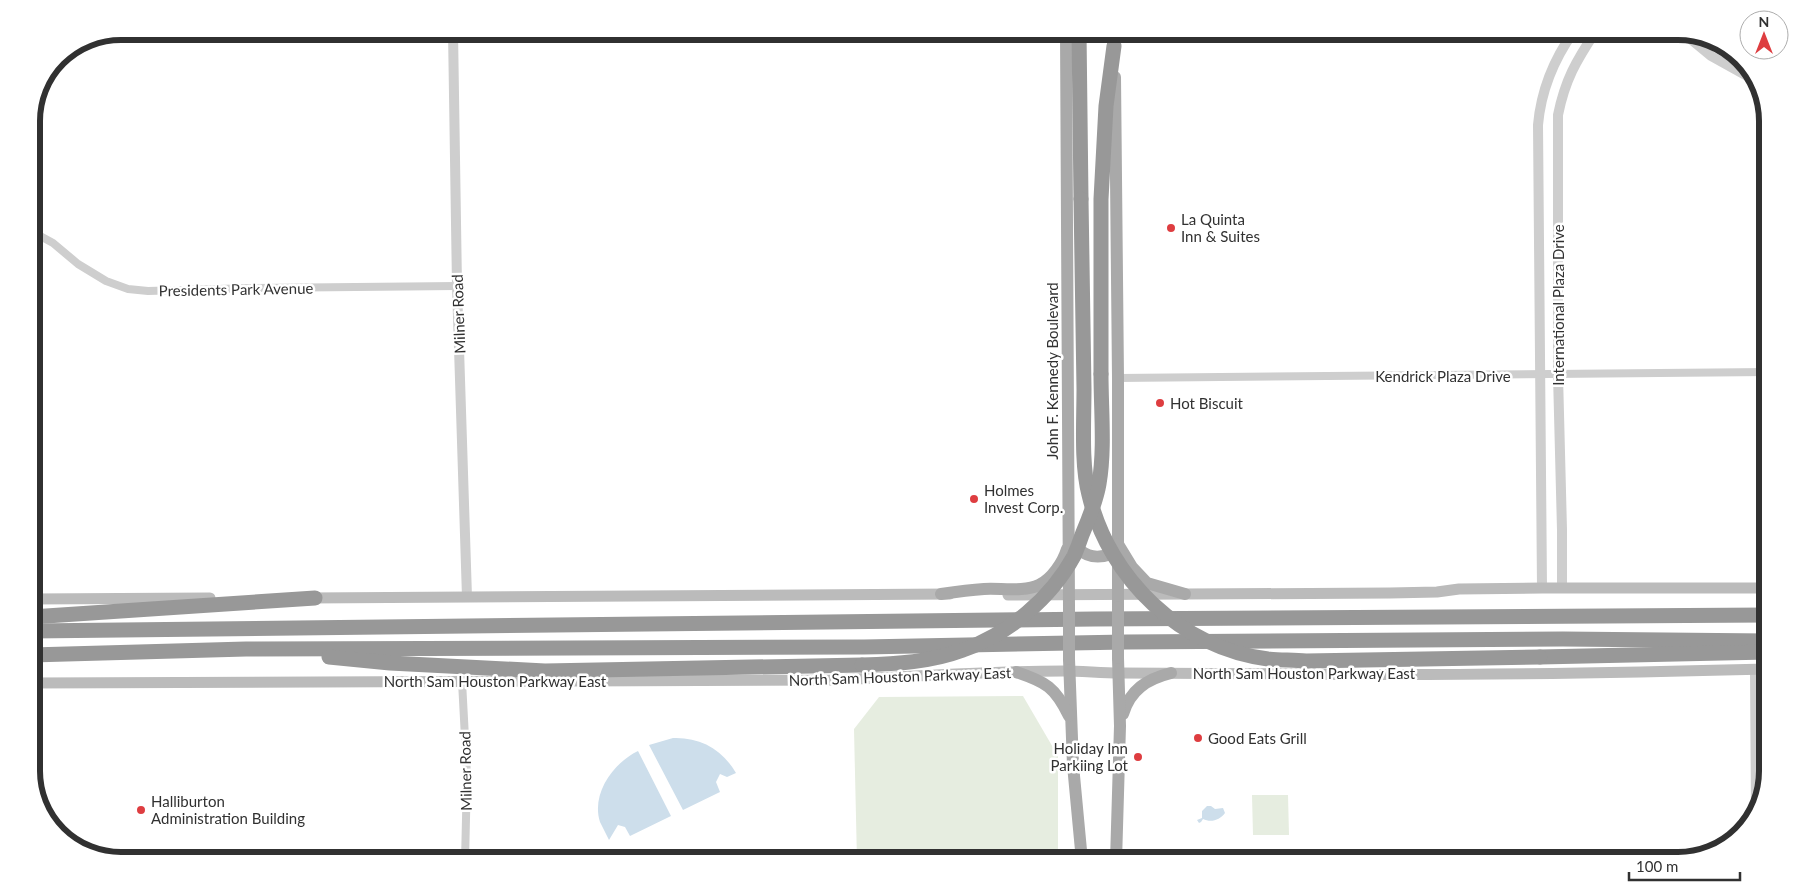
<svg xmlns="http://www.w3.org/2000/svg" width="1799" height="892" font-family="Lato,sans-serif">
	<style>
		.green { fill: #e6ede0 }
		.water { fill: #cddeeb }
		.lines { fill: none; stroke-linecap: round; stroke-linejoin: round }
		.minor { stroke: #cecece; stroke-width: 8 }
		.tertiary { stroke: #cecece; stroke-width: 10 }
		.secondary { stroke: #bbb; stroke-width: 11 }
		.primary { stroke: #a9a9a9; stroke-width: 12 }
		.trunk { stroke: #a0a0a0; stroke-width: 14 }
		.motorway { stroke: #989898; stroke-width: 15 }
		.primary-bridge { stroke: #a9a9a9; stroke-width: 12 }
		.motorway-bridge { stroke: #989898; stroke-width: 15 }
		.poi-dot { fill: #de3d40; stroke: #fff; stroke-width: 2 }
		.labels { text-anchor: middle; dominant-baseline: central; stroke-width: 5; stroke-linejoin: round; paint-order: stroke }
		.poi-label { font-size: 15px; fill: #313131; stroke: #fff; text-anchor: start }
		.street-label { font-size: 15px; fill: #313131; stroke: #fff }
		.rim { fill: none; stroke: #313131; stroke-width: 6 }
	</style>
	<rect width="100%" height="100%" fill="#fff"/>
	<g class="green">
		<polygon points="1023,696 1058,756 1058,861 857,861 854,729 879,697"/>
		<polygon points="1252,795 1288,795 1289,835 1253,835"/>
	</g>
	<g class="water">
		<path d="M673,738C700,737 722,749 736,773L727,777L720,774L716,782L720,792L683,810L649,745Z"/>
		<path d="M638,751L671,816L630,836L625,827L618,825L609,840C606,834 603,828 600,822C591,794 613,763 638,751Z"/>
		<path d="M1207,806H1211L1215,809L1223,808L1225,813C1220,820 1211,823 1203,819L1201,822L1199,823L1197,820L1202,818V811Z"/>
	</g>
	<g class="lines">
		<g class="minor">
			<polyline points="31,231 53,243 78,264 106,281 128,289 148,291 252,288 457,286"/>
			<polyline points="1118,378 1768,372"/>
			<polyline points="462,681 467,776 465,861"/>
		</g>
		<g class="tertiary">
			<polyline points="453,31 457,286 467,597"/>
			<polyline points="1682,32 1711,56 1756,81"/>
			<path d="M1542,588L1538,125C1541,91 1554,59 1574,31"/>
			<path d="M1562,588V530L1558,375V115C1565,80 1576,61 1596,31"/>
			<polyline points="1755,670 1756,814"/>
		</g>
		<g class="secondary">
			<polyline points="1008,595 1390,593 1437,592 1459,589 1542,588 1768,588"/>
			<polyline points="308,598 950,594"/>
			<polyline points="31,599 210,598"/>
			<path d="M31,683L833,680C910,677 986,671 1063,671C1082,671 1101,673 1119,673C1181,673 1241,674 1303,674C1458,676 1613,673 1768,669"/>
		</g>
		<g class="primary">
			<polyline points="1066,31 1069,606"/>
			<polyline points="1115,77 1118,378 1118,607"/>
			<path d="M1077,540V548C1087,557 1097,559 1111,554L1115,546"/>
			<polyline points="1118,544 1132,567 1147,583 1185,594"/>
			<path d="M941,594C955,592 970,590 984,589C1001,588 1024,592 1039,585C1052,579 1063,562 1067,549"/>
			<polyline points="1069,659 1073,765 1082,861"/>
			<path d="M1016,672C1046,682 1055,687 1069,716"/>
			<path d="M1123,714C1130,690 1147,679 1171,673"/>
			<polyline points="1116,861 1120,726 1118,658"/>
		</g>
		<polyline class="trunk" points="1114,31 1114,46"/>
		<g class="motorway">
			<polyline points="1079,31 1081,199"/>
			<polyline points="1101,374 1101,199 1106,106 1114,46"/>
			<polyline points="31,617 315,598"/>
			<polyline points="31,631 1094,619 1768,615"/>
			<polyline points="31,655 246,649 864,647 1126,642 1563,639 1768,641"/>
			<polyline points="329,657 390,663 545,671 862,665"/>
			<polyline points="1540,657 1768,652"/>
		</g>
		<g class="primary-bridge">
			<polyline points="1069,606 1069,659"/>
			<polyline points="1118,607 1118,658"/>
		</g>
		<g class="motorway-bridge">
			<path d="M1081,199C1082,263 1083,326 1084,389C1084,422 1081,464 1089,495C1109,579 1181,648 1268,659C1281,660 1294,660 1306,661L1540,657"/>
			<path d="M862,665C896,664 931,662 963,650C1009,634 1051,598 1074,556C1077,549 1080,541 1082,535C1089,518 1096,502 1099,484C1105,449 1101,410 1101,374"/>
		</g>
	</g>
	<g class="poi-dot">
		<circle cx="1171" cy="228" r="5"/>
		<circle cx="1160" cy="403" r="5"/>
		<circle cx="974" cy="499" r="5"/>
		<circle cx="1198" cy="738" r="5"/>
		<circle cx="1138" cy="757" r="5"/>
		<circle cx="141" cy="810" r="5"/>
	</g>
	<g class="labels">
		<g class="poi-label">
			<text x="1181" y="219">La Quinta<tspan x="1181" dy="17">Inn &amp; Suites</tspan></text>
			<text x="1170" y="403">Hot Biscuit</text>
			<text x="984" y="490">Holmes<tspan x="984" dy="17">Invest Corp.</tspan></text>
			<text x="1208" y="738">Good Eats Grill</text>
			<text x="1128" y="748" text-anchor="end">Holiday Inn<tspan x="1128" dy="17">Parkiing Lot</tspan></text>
			<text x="151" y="801">Halliburton<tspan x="151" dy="17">Administration Building</tspan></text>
		</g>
		<g class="street-label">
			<text transform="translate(236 289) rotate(-1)">Presidents Park Avenue</text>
			<text transform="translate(1558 305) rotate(-90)">International Plaza Drive</text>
			<text transform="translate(458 314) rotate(-92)">Milner Road</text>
			<text transform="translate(1052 371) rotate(-90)">John F. Kennedy Boulevard</text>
			<text x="1443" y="376">Kendrick Plaza Drive</text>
			<text x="1304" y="673">North Sam Houston Parkway East</text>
			<text transform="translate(900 676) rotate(-2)">North Sam Houston Parkway East</text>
			<text x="495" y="681">North Sam Houston Parkway East</text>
			<text transform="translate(465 771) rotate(-91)">Milner Road</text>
		</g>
	</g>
	<path d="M0 0H1799V892H0ZM121 40H1678A81 81 0 0 1 1759 121V771A81 81 0 0 1 1678 852H121A81 81 0 0 1 40 771V121A81 81 0 0 1 121 40Z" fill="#fff" fill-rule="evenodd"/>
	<path class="rim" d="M121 40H1678A81 81 0 0 1 1759 121V771A81 81 0 0 1 1678 852H121A81 81 0 0 1 40 771V121A81 81 0 0 1 121 40Z"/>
	<g transform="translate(1764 35)"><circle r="24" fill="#ffffff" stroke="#adadad"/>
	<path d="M0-4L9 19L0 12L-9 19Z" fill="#de3d40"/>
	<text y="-8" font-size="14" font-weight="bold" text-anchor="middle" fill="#313131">N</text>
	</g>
	<path d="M1629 872v8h111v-8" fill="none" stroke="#313131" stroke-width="2.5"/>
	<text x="1636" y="872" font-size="15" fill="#313131" stroke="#ffffff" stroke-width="4" paint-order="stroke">100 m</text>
</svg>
